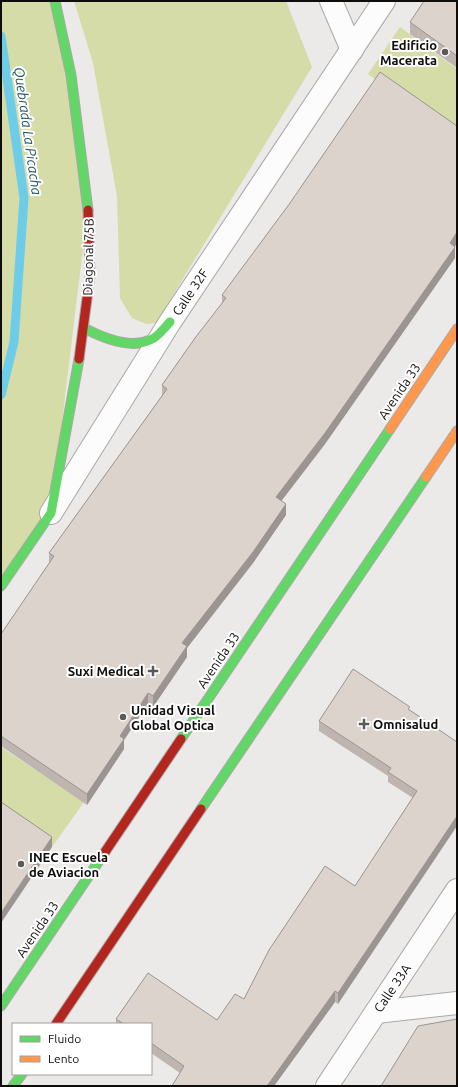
<svg xmlns="http://www.w3.org/2000/svg" width="458" height="1087" font-family="Ubuntu,sans-serif">
	<style>
		.green { fill: #d5dca7 }
		.lines { fill: none; stroke-linecap: round; stroke-linejoin: round }
		.stream { stroke: #6dcde8; stroke-width: 9 }
		.street-casing { stroke: #aaa9a8; stroke-width: 24 }
		.fast-casing { stroke: #aaa9a8; stroke-width: 11 }
		.slow-casing { stroke: #aaa9a8; stroke-width: 11 }
		.jam-casing { stroke: #aaa9a8; stroke-width: 11 }
		.street { stroke: #fcfcfc; stroke-width: 22 }
		.fast { stroke: #63d668; stroke-width: 9 }
		.slow { stroke: #ff974d; stroke-width: 9 }
		.jam { stroke: #b3261e; stroke-width: 9 }
		.wall { fill: #beb5b0 }
		.shaded-wall { fill: #9b9490 }
		.building { fill: #ddd3cd; stroke: #9b9490 }
		.poi-dot { fill: #5b5a59; stroke: #fff; stroke-width: 1.5 }
		.labels { text-anchor: middle; dominant-baseline: central; stroke-width: 4; stroke-linejoin: round; paint-order: stroke }
		.poi-label { font-size: 13px; font-weight: bold; fill: #0e0d0c; stroke: #fff; text-anchor: start }
		.street-label { font-size: 13px; fill: #0e0d0c; stroke: #fff }
		.water-label { font-size: 14px; font-style: italic; fill: #235869; stroke: #fff }
	</style>
	<rect width="100%" height="100%" fill="#ebeae9"/>
	<g class="green">
		<polygon points="1,1 55,1 88,207 51,513 1,586"/>
		<polygon points="74,1 286,1 312,67 156,323 146,324 132,318 120,298 117,196 93,63"/>
		<polygon points="400,27 457,69 457,137 368,74"/>
		<polygon points="1,747 84,802 52,847 1,813"/>
	</g>
	<g class="lines">
		<polyline class="stream" points="1,36 24,198 14,342 1,395"/>
		<defs>
			<g id="street">
				<polyline points="331,1 352,50"/>
				<polyline points="51,513 170,322 384,1"/>
				<polyline points="376,1012 457,1003"/>
				<polyline points="327,1086 457,890"/>
			</g>
			<g id="fast">
				<polyline points="55,1 71,75 88,210"/>
				<path d="M84,328C103,338 133,351 154,338C160,334 165,327 170,322"/>
				<polyline points="1,586 51,513 79,359"/>
				<polyline points="181,739 390,429"/>
				<polyline points="201,809 426,477"/>
				<polyline points="1,1006 105,852"/>
				<polyline points="13,1086 22,1074"/>
			</g>
			<g id="slow">
				<polyline points="390,429 457,329"/>
				<polyline points="426,477 457,431"/>
			</g>
			<g id="jam">
				<polyline points="79,359 90,276 88,210"/>
				<polyline points="105,852 181,739"/>
				<polyline points="56,1024 201,809"/>
			</g>
		</defs>
		<use href="#street" class="street-casing"/>
		<use href="#fast" class="fast-casing"/>
		<use href="#slow" class="slow-casing"/>
		<use href="#jam" class="jam-casing"/>
		<use href="#street" class="street"/>
		<use href="#fast" class="fast"/>
		<use href="#slow" class="slow"/>
		<use href="#jam" class="jam"/>
	</g>
	<g class="wall">
		<polygon points="457,1 457,68 410,34 410,22"/>
		<polygon points="457,126 457,243 455,247 455,258 325,444 281,501 286,515 253,563 187,648 187,657 153,707 148,704 124,740 124,749 87,805 1,746 1,634 49,563 49,553 162,396 162,385 222,303 222,295"/>
		<polygon points="410,710 457,742 338,1004 335,1002 274,1086 172,1086 180,1073 151,1053 151,1024 116,1024 116,1019 217,1020 244,999 355,886 413,798 388,782 388,776 319,731 319,721"/>
	</g>
	<g class="shaded-wall">
		<polygon points="457,232 457,243 450,254 450,243"/>
		<polygon points="455,247 455,258 325,444 276,508 276,497"/>
		<polygon points="286,504 286,515 253,563 187,648 187,657 153,707 153,696 182,643"/>
		<polygon points="148,693 148,704 124,740 124,749 87,805 87,794 120,736"/>
		<polygon points="457,816 457,826 338,1004 338,993"/>
		<polygon points="52,837 52,847 1,923 1,913"/>
		<polygon points="335,991 335,1002 274,1086 267,1086"/>
	</g>
	<g class="building">
		<polygon points="424,1 457,1 457,56 410,22"/>
		<polygon points="380,72 457,126 457,232 450,243 455,247 325,433 276,497 286,504 253,552 182,643 187,646 153,696 148,693 120,736 124,739 87,794 1,736 1,634 54,556 49,553 167,389 162,385 195,338 226,298 222,295 290,203"/>
		<polygon points="353,669 410,707 408,709 457,742 457,816 338,993 335,991 267,1086 172,1086 184,1066 151,1043 151,1024 124,1024 116,1019 148,973 217,1020 235,994 244,999 269,950 325,866 355,886 417,791 388,772 391,768 319,721"/>
		<polygon points="1,802 52,837 1,913"/>
		<polygon points="457,1019 457,1086 381,1086 418,1026"/>
	</g>
	<g class="poi-dot">
		<circle cx="445" cy="52" r="4"/>
		<path d="M151 665h4v4h4v4h-4v4h-4v-4h-4v-4h4z"/>
		<circle cx="123" cy="717" r="4"/>
		<path d="M362 718h4v4h4v4h-4v4h-4v-4h-4v-4h4z"/>
		<circle cx="21" cy="864" r="4"/>
	</g>
	<g class="labels">
		<g class="poi-label">
			<text x="437" y="45" text-anchor="end">Edificio<tspan x="437" dy="15">Macerata</tspan></text>
			<text x="144" y="671" text-anchor="end">Suxi Medical</text>
			<text x="131" y="710">Unidad Visual<tspan x="131" dy="15">Global Optica</tspan></text>
			<text x="373" y="724">Omnisalud</text>
			<text x="29" y="857">INEC Escuela<tspan x="29" dy="15">de Aviacion</tspan></text>
		</g>
		<g class="street-label">
			<text transform="translate(88 257) rotate(-89)">Diagonal 75B</text>
			<text transform="translate(190 292) rotate(-56)">Calle 32F</text>
			<text transform="translate(399 391) rotate(-56)">Avenida 33</text>
			<text transform="translate(218 660) rotate(-56)">Avenida 33</text>
			<text transform="translate(37 929) rotate(-56)">Avenida 33</text>
			<text transform="translate(392 988) rotate(-56)">Calle 33A</text>
		</g>
		<g class="water-label">
			<text transform="translate(28 131) rotate(82)">Quebrada La Picacha</text>
		</g>
	</g>
	<rect width="458" height="1087" fill="none" stroke="#0e0d0c" stroke-width="4"/>
	<rect x="12" y="1023" width="140" height="52" fill="#ffffff" stroke="#9f9e9e"/>
	<rect x="20" y="1036" width="20" height="6" fill="#63d668" stroke="#9f9e9e"/>
	<text x="48" y="1043" font-size="12" fill="#0e0d0c">Fluido</text>
	<rect x="20" y="1056" width="20" height="6" fill="#ff974d" stroke="#9f9e9e"/>
	<text x="48" y="1063" font-size="12" fill="#0e0d0c">Lento</text>
</svg>
